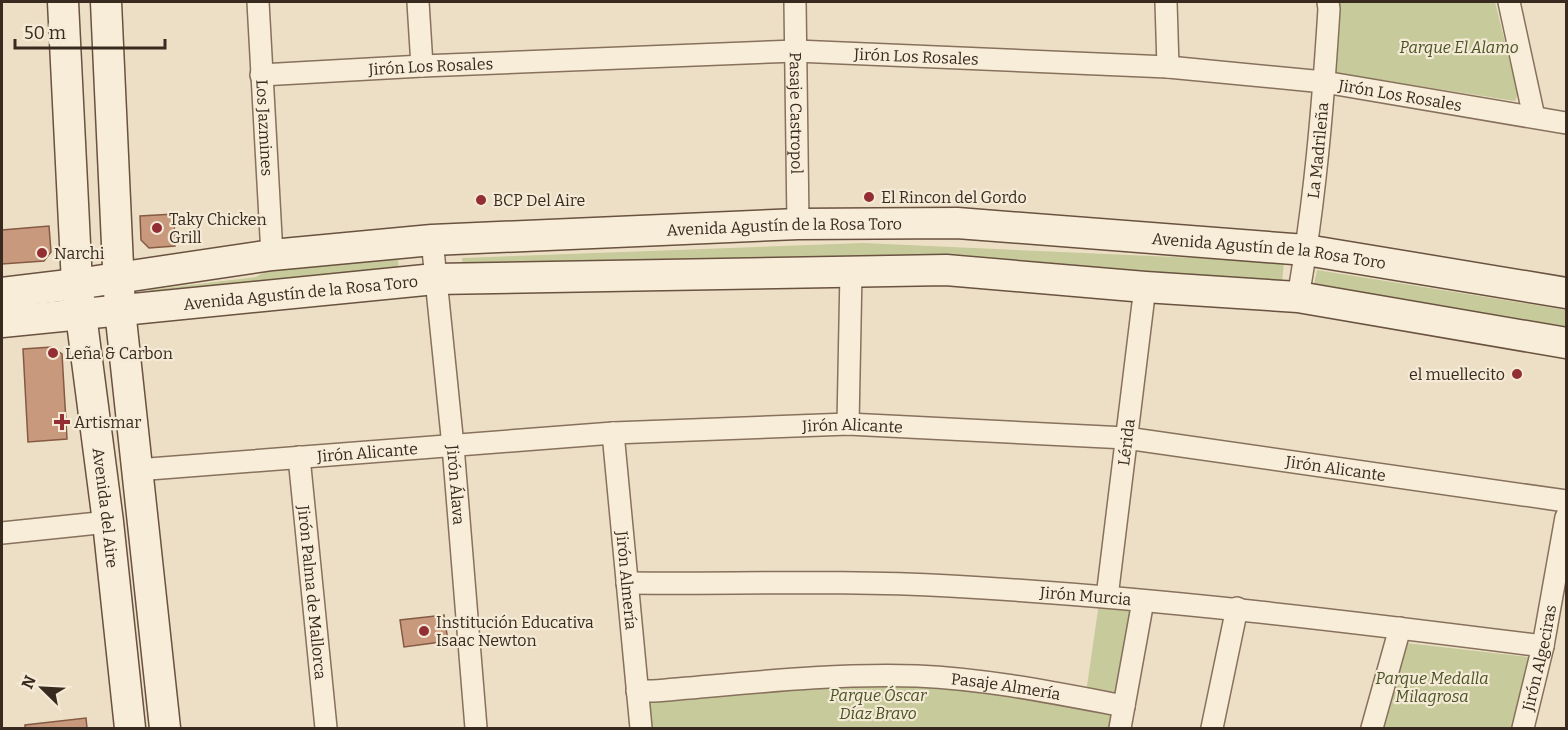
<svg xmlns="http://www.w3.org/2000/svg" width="1568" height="730" font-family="Bitter,serif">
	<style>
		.green { fill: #c7ca9a }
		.building { fill: #c9997d; stroke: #855a43; stroke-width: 1.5 }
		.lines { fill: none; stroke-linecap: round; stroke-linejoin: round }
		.street-casing { stroke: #87715c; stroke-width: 24 }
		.secondary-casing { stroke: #69523f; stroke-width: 33 }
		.street { stroke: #f7edd8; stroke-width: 21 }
		.secondary { stroke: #f7edd8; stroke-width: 30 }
		.poi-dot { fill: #932f34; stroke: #f4ead5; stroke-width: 2 }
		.labels { text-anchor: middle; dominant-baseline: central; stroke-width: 4.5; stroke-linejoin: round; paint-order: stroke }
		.park-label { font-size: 16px; font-style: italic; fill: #4a5327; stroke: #f4ead5 }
		.street-label { font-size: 16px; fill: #382a1f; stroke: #f4ead5 }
		.poi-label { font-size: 16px; fill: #382a1f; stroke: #f4ead5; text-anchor: start }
	</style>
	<rect width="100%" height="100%" fill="#ecdfc5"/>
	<g class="green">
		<polygon points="1340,2 1495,2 1518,94 1515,101 1336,73"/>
		<polygon points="863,243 1284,262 1281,292 464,273 462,258"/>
		<polygon points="398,256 399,275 150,298 149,290 256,277 274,266"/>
		<polygon points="1317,270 1566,310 1566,331 1312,294"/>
		<polygon points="1099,603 1133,605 1119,697 1086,693"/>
		<polygon points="1398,642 1528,657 1513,728 1378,728"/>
		<polygon points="883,680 991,689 1117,710 1114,728 641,728 638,696"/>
	</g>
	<g class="building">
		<polygon points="174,214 175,246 149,248 141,240 140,216"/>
		<polygon points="49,226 51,252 44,261 2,264 2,230"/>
		<polygon points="52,347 62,354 67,439 28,442 23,349"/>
		<polygon points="444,615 448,641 404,647 400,620"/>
		<polygon points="86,718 87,728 25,728 25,725"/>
	</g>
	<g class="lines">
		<defs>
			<g id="street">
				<path id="s1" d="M258,2L272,255"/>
				<polyline points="418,2 422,66"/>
				<path id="s2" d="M795,2L798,224"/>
				<polyline points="1166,2 1168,67"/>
				<polyline points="1509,2 1534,117"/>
				<path id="s3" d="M261,75L422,66L796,51L1168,67L1324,82L1566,123"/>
				<path id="s4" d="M432,240L453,446L476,728"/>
				<path id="s5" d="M1298,297C1315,202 1323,105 1329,9L1328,2"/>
				<polyline points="848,424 851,272"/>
				<path id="s6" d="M613,433L641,728"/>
				<path id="s7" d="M299,457L326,728"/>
				<path id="s8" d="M136,470L613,433L848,424L1126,438L1566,501"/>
				<polyline points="2,533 108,522"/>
				<path id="s9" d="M627,583C735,584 842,580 950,586C1149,597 1346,621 1543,646"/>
				<path id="s10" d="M1107,597L1145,287"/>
				<path id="s11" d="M637,691H653C741,684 829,673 917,676C987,679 1055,693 1124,706"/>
				<polyline points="1120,728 1143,601"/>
				<polyline points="1212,728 1237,608"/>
				<polyline points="1372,728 1400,628"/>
				<path id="s12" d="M1523,728L1543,646L1566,517"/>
			</g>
			<g id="secondary">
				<path id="s13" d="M63,2L77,284L108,522L130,728"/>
				<polyline points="106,2 120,310 165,728"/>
				<path id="s14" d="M2,293L77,284L272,255L432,240L798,224L957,223L1306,250L1566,293"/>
				<path id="s15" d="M2,322L435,279L946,270L1145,287L1298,297L1566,343"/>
			</g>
		</defs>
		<use href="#street" class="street-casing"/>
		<use href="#secondary" class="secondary-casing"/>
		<use href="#street" class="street"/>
		<use href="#secondary" class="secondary"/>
	</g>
	<g class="poi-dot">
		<circle cx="869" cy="197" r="6"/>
		<circle cx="481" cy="200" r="6"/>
		<circle cx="157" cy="228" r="6"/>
		<circle cx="42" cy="253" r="6"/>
		<circle cx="53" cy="353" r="6"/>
		<circle cx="1517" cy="374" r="6"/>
		<path d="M59 413h6v6h6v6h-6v6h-6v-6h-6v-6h6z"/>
		<circle cx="424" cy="631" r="6"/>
	</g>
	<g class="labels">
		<g class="park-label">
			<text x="1459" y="47">Parque El Alamo</text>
			<text x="1432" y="678">Parque Medalla<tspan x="1432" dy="18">Milagrosa</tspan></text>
			<text x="878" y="695">Parque Óscar<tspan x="878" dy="18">Díaz Bravo</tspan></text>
		</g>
		<g class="street-label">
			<text stroke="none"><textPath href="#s3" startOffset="656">Jirón Los Rosales</textPath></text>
			<text stroke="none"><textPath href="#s3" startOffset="170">Jirón Los Rosales</textPath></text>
			<text stroke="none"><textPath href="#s3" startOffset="1142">Jirón Los Rosales</textPath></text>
			<text stroke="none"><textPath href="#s2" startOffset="111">Pasaje Castropol</textPath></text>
			<text stroke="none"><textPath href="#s1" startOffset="126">Los Jazmines</textPath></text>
			<text stroke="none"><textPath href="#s5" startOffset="148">La Madrileña</textPath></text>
			<text stroke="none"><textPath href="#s14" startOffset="786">Avenida Agustín de la Rosa Toro</textPath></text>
			<text stroke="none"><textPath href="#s14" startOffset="1272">Avenida Agustín de la Rosa Toro</textPath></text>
			<text stroke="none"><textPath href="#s15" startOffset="300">Avenida Agustín de la Rosa Toro</textPath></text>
			<text stroke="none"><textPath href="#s8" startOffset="718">Jirón Alicante</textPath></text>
			<text stroke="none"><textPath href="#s10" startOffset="156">Lérida</textPath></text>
			<text stroke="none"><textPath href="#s8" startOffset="232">Jirón Alicante</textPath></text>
			<text stroke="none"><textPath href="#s8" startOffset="1204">Jirón Alicante</textPath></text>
			<text stroke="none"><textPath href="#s4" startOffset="246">Jirón Álava</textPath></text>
			<text stroke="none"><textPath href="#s13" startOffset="508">Avenida del Aire</textPath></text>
			<text stroke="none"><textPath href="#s6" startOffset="148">Jirón Almería</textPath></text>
			<text stroke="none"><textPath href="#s7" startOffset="136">Jirón Palma de Mallorca</textPath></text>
			<text stroke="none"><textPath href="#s9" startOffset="459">Jirón Murcia</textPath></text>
			<text stroke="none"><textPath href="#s12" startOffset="72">Jirón Algeciras</textPath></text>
			<text stroke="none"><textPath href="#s11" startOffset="370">Pasaje Almería</textPath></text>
		</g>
		<g class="poi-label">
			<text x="881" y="197">El Rincon del Gordo</text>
			<text x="493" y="200">BCP Del Aire</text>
			<text x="169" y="219">Taky Chicken<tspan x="169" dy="18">Grill</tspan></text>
			<text x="54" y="253">Narchi</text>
			<text x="65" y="353">Leña &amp; Carbon</text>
			<text x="1505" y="374" text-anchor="end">el muellecito</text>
			<text x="74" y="422">Artismar</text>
			<text x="436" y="622">Institución Educativa<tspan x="436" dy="18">Isaac Newton</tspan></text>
		</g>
	</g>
	<rect width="1568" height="730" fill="none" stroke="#382a1f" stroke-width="6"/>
	<g transform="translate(42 688) rotate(294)" stroke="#f4ead5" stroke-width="4.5" paint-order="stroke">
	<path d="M0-4.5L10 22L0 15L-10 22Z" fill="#382a1f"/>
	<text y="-9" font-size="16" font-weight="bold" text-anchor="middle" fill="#382a1f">N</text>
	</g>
	<path d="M15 39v9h150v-9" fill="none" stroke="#382a1f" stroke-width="3"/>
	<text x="24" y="39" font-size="18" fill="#382a1f" stroke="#f4ead5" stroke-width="4.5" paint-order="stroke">50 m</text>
</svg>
